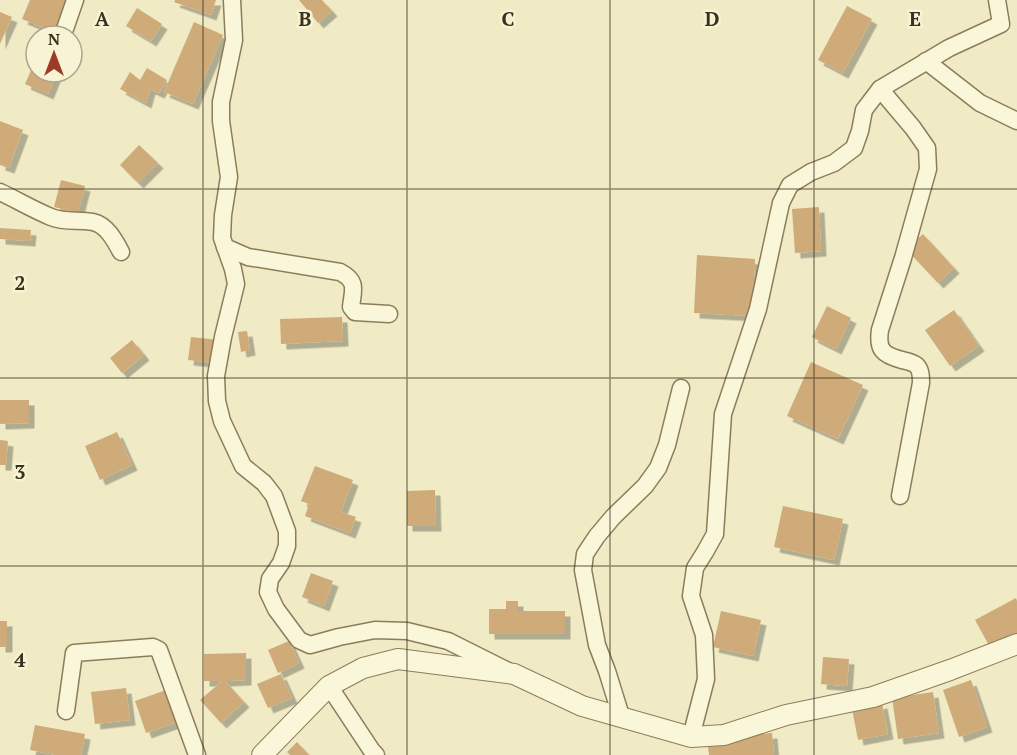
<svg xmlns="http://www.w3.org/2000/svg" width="1017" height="755" font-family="'PT Serif',serif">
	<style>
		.building { fill: #cfab7a; filter: url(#shadow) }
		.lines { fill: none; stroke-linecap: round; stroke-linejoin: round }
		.minor-casing { stroke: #8c7d5a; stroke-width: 19 }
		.tertiary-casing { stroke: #8c7d5a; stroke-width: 22 }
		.minor { stroke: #faf6d9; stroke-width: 16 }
		.tertiary { stroke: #faf6d9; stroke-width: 20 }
		.grid { fill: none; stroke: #3b311f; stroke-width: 1.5; stroke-opacity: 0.55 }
		.grid-label { font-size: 20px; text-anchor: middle; font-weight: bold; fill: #3b311f; stroke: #f7f3d5; stroke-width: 5; stroke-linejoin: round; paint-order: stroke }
	</style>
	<defs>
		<filter id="shadow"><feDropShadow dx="5.5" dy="5.5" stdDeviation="0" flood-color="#0004"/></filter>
	</defs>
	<rect width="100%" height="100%" fill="#f0eac5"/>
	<g class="building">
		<polygon points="30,0 68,0 54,32 22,19"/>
		<polygon points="175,0 216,0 211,15 174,2"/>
		<polygon points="299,0 322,0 332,11 318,23"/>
		<polygon points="847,6 872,19 843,73 818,60"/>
		<polygon points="137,8 162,24 151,41 126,26"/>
		<polygon points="0,12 12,17 0,44"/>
		<polygon points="194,22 223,35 193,104 164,92"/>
		<polygon points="36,59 36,72 57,72 48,94 25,84"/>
		<polygon points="147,68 167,80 159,93 150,89 146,103 120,89 130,72 140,80"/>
		<polygon points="0,121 23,130 9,168 0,165"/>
		<polygon points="139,145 158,163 138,183 120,165"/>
		<polygon points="61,180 85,186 78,213 54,207"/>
		<polygon points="819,207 821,251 795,253 792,209"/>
		<polygon points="0,228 31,230 30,241 0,239"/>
		<polygon points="923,234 954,268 938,283 906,249"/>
		<polygon points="697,255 755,259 752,316 694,313"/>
		<polygon points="827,306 851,318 836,349 812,337"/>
		<polygon points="954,310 979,346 950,366 925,330"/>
		<polygon points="342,317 343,341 281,344 280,319"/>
		<polygon points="247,331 250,350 241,352 238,332"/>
		<polygon points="191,337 219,340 216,363 188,360"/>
		<polygon points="132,340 144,355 122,373 110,358"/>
		<polygon points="811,362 863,385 838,439 787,416"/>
		<polygon points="0,400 29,400 29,423 0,424"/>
		<polygon points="117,432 132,465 100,480 85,446"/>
		<polygon points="0,440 8,441 6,465 0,465"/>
		<polygon points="315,466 353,480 341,512 356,517 350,533 305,516 309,504 301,501"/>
		<polygon points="435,490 436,526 407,526 407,491"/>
		<polygon points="783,506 843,519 834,560 774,547"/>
		<polygon points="311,573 333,581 324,606 302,597"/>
		<polygon points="1016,598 1017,601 1017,635 991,649 975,620"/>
		<polygon points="506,601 518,601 518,611 565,611 565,634 489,634 489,609 506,609"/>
		<polygon points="721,611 761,620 753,656 713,647"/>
		<rect x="0" y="621" width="7" height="26"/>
		<polygon points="289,641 299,663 278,673 268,650"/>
		<polygon points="246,653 246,680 225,681 244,702 221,723 200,700 222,681 204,681 204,654"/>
		<polygon points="823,657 849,659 847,686 821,684"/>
		<polygon points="281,674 292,698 268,708 257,684"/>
		<polygon points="971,680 987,727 959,737 943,690"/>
		<polygon points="126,688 130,720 95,724 91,692"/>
		<polygon points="166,690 177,722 146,733 135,701"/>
		<polygon points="933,692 939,733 898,739 892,698"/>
		<polygon points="882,703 888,734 858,740 852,709"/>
		<polygon points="35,725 85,734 81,755 56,755 30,750"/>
		<polygon points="772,733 774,755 709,755 707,739"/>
		<polygon points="297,742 309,755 290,755 287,752"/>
	</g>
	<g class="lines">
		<defs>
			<g id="minor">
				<polyline points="232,0 234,40 221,102 221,121 229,177 223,215 222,238 233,269 236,284 223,337 216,376 217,401 222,421 243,466 264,483 274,496 287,531 287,546 281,563 270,579 268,592 276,609 299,640 310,645 339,637 375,630 407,631 448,641 508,671"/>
				<polyline points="65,29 75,0"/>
				<polyline points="926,61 980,103 1017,121"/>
				<path d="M880,89L913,128L927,148L928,169L903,258L880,330C877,350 883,355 902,360C906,361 912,362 916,365C921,369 921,377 921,383L900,496"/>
				<path d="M0,192C17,200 34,210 51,217C65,223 79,219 93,222C107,225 115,241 121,252"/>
				<path d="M225,247L248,257L340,272C358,281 353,290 351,307L355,312L389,314"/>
				<polyline points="329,686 372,751 376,755"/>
				<polyline points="66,711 74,653 153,647 159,650 197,755"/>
				<polyline points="621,716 607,671 597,645 583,570 585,554 597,536 613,517 645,486 658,468 667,445 681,388"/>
				<polyline points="691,737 706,679 704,635 691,596 695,568 705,552 715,534 723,414 758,309 781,203 790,185 811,172 834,163 854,148 860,131 864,110 880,89 949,48 1001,24 997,0"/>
			</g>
			<polyline id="tertiary" points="262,755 329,686 363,668 398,659 514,674 582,706 691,737 724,735 786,715 873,697 950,670 1017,644"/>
		</defs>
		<use href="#minor" class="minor-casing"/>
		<use href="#tertiary" class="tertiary-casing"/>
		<use href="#minor" class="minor"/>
		<use href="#tertiary" class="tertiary"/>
	</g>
	<path class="grid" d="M203,0V755M407,0V755M610,0V755M814,0V755M0,189H1017M0,378H1017M0,566H1017"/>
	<g class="grid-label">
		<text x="102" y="26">A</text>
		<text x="305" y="26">B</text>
		<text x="508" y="26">C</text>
		<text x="712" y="26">D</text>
		<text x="915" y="26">E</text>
		<text x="20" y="290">2</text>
		<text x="20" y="479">3</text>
		<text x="20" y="667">4</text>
	</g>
	<g transform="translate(54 54)"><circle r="28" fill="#f7f3d5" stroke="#aca58c" stroke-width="1.5"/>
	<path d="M0-4.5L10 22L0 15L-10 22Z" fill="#9d3a28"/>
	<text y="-9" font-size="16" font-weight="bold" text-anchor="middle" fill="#3b311f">N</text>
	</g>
</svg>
